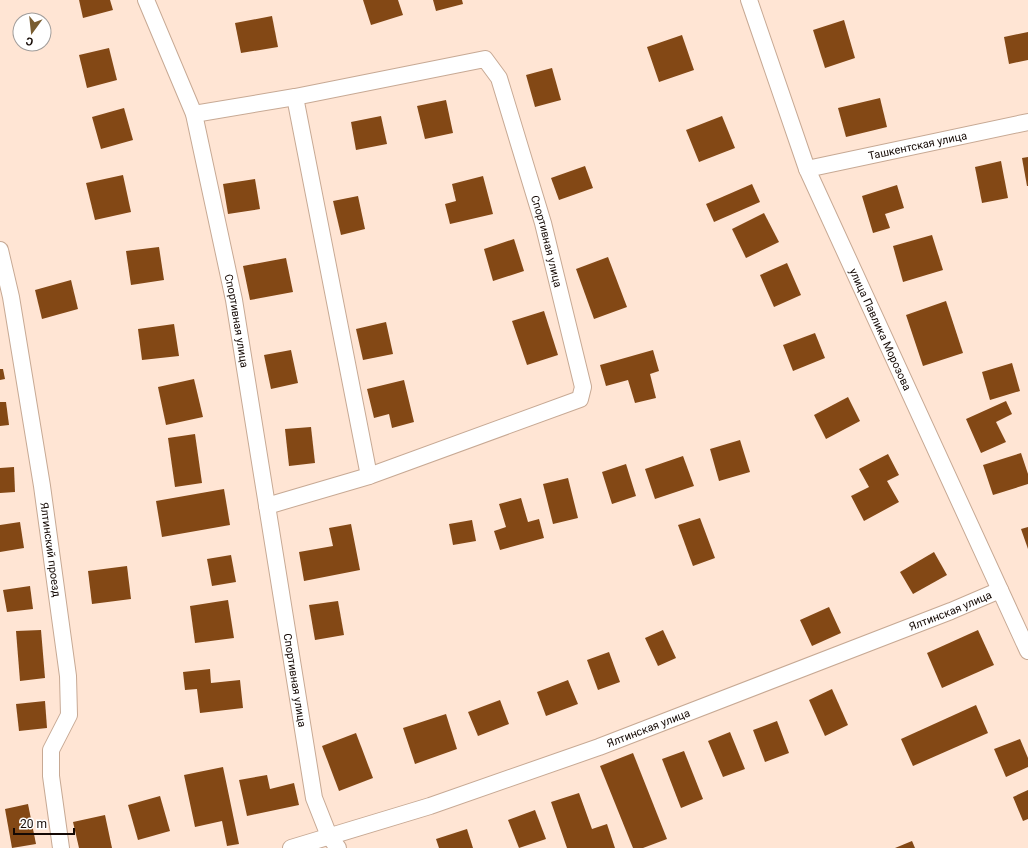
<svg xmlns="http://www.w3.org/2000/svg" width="1028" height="848" font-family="Roboto,sans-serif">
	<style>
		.building { fill: #834815 }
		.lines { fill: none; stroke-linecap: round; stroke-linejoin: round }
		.minor-casing { stroke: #c7a994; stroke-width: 18 }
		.minor { stroke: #fff; stroke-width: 16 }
		.labels { text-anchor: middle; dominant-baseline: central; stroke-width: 4; stroke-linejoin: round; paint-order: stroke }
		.street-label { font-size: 11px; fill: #140904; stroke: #fff }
	</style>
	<rect width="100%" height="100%" fill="#ffe5d4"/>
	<g class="building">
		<polygon points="79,0 110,0 113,10 83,18"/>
		<polygon points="363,0 398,0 403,15 371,25"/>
		<polygon points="433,0 462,0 463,4 436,11"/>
		<polygon points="272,16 278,47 241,53 235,23"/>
		<polygon points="844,20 855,58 825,68 813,30"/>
		<polygon points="1028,32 1028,60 1009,64 1004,37"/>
		<polygon points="682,35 694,70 659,82 647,47"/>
		<polygon points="109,48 117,80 87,88 79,55"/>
		<polygon points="552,68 561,100 535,107 526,75"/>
		<polygon points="880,98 887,127 846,137 838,108"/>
		<polygon points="446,100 453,133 425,139 417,106"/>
		<polygon points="124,108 133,140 101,149 92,117"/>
		<polygon points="381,116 387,144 356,150 351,122"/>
		<polygon points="722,116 735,148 699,162 686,130"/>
		<polygon points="1028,157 1028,186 1027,186 1022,158"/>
		<polygon points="1001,161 1008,198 982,203 975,167"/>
		<polygon points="585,166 593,188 559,200 551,178"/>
		<polygon points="123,175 131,212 95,220 86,183"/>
		<polygon points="483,176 493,214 450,224 445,204 456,201 452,184"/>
		<polygon points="255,179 260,209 228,214 223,184"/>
		<polygon points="752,184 760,202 714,222 706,204"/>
		<polygon points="897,185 904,208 885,214 890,228 873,233 862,196"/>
		<polygon points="358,196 365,229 341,235 333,201"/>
		<polygon points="764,213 779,242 746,258 732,229"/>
		<polygon points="932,235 943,270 903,282 893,246"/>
		<polygon points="514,239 524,271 493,281 484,249"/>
		<polygon points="159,247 164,280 131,285 126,251"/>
		<polygon points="608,257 627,307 594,319 576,269"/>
		<polygon points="286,258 293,292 250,300 243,266"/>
		<polygon points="787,263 801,295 774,307 760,275"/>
		<polygon points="71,280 78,309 42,319 35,290"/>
		<polygon points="946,301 963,353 923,366 906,315"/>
		<polygon points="544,311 558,355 527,365 512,321"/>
		<polygon points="386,322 393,354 363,360 356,329"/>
		<polygon points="174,324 179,356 142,360 138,329"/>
		<polygon points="815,333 825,358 793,371 783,345"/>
		<polygon points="291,350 298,383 271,389 264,355"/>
		<polygon points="653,350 659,371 650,374 656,398 635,403 628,380 606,386 600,365"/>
		<polygon points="1012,363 1020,391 990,400 982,372"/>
		<polygon points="0,369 3,369 5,379 0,380"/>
		<polygon points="194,379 203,417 166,425 158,387"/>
		<polygon points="404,380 414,422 392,428 389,414 374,418 367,389"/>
		<polygon points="848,397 860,421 826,439 814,415"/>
		<polygon points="1006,401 1012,414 996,422 1006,442 981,453 966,419"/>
		<polygon points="0,402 6,402 9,425 0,426"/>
		<polygon points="311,427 315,463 289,466 285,429"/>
		<polygon points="195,434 202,483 175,487 168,438"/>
		<polygon points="740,440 750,472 719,481 710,449"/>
		<polygon points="1021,453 1028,474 1028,484 993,495 983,465"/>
		<polygon points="888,454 899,475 887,481 899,502 864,521 851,496 869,487 859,469"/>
		<polygon points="683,456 694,486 655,499 645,469"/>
		<polygon points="626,464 636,496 612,504 602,472"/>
		<polygon points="14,467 15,492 0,493 0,468"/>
		<polygon points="568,478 578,518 553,524 543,484"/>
		<polygon points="224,489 230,525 162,537 156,501"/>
		<polygon points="521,498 528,522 539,519 544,538 500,550 494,531 506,527 499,504"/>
		<polygon points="700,518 715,558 693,566 678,525"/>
		<polygon points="472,520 476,541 453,545 449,524"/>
		<polygon points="20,522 24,548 0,552 0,525"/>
		<polygon points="351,524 360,570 304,581 299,552 333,546 329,528"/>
		<polygon points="1028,527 1028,549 1021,529"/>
		<polygon points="934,552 947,575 913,594 900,572"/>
		<polygon points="231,555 236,582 212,586 207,559"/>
		<polygon points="127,566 131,599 92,604 88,571"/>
		<polygon points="30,586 33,609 7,612 3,590"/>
		<polygon points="228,600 234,638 195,643 190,606"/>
		<polygon points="338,601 344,635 315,640 309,605"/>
		<polygon points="829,607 841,633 812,646 800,620"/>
		<polygon points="41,630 45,678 20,681 16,631"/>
		<polygon points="663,630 676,658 658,666 645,638"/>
		<polygon points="978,630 994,665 942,688 927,653"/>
		<polygon points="609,652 620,682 598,690 587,660"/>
		<polygon points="210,669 211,683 240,680 243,708 200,713 197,689 185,690 183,672"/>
		<polygon points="568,680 578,704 546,716 537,692"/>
		<polygon points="832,689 848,725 825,736 809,700"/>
		<polygon points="500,700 509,724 478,736 468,712"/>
		<polygon points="45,701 47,728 19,731 16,704"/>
		<polygon points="976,705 988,733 913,766 901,739"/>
		<polygon points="446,714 457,749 415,764 403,728"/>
		<polygon points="777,721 789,753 765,762 753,730"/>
		<polygon points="730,732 745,769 723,777 708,741"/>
		<polygon points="356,733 373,778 339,791 322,746"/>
		<polygon points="1020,739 1028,758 1028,767 1006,777 994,749"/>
		<polygon points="684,751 703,799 681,808 662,759"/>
		<polygon points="633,753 667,839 643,848 633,848 600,766"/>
		<polygon points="223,767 239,844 227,846 222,821 195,827 184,775"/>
		<polygon points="267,775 270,789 294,783 299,805 247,816 239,780"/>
		<polygon points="1028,790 1028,819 1023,821 1013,797"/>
		<polygon points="579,793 592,829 607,824 615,848 567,848 551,802"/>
		<polygon points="160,796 170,831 138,840 128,805"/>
		<polygon points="28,804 36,844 12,848 5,809"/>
		<polygon points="535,810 546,839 519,848 508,820"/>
		<polygon points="105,815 112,848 79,848 73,822"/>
		<polygon points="467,829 473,848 439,848 436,839"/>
		<polygon points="912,841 915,848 895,848"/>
	</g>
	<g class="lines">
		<defs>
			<g id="minor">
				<path id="s1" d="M146,0L194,114L234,300L314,798L329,836L338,848"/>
				<path id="s2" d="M749,0L807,169L1028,651"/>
				<polyline points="295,97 369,476"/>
				<path id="s3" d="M194,114L295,97L485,59L499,78L543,223L583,387L580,399L369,476L267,506"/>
				<path id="s4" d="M807,169L1028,122"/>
				<path id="s5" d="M0,250L11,297L42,486L68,676L69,715L51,750V776L61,848"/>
				<path id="s6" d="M291,848L430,806L599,747L951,611L1000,590"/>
			</g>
		</defs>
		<use href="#minor" class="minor-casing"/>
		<use href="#minor" class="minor"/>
	</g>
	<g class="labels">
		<g class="street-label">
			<text stroke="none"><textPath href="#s4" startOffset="113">Ташкентская улица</textPath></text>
			<text stroke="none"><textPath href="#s3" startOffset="490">Спортивная улица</textPath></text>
			<text stroke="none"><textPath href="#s1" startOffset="335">Спортивная улица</textPath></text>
			<text stroke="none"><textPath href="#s2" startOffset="355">улица Павлика Морозова</textPath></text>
			<text stroke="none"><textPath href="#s5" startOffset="304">Ялтинский проезд</textPath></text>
			<text stroke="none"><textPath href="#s6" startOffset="701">Ялтинская улица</textPath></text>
			<text stroke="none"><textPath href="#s1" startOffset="699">Спортивная улица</textPath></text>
			<text stroke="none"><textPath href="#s6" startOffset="377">Ялтинская улица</textPath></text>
		</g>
	</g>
	<g transform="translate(32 32) rotate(195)"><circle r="19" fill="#ffffff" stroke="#a19d9b"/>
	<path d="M0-3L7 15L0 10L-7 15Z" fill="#795d30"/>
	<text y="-6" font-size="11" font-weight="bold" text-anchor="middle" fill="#140904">С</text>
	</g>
	<path d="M14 828v6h60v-6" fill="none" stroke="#140904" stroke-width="2"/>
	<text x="20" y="828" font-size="12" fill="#140904" stroke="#ffffff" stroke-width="3" paint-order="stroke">20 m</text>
</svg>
